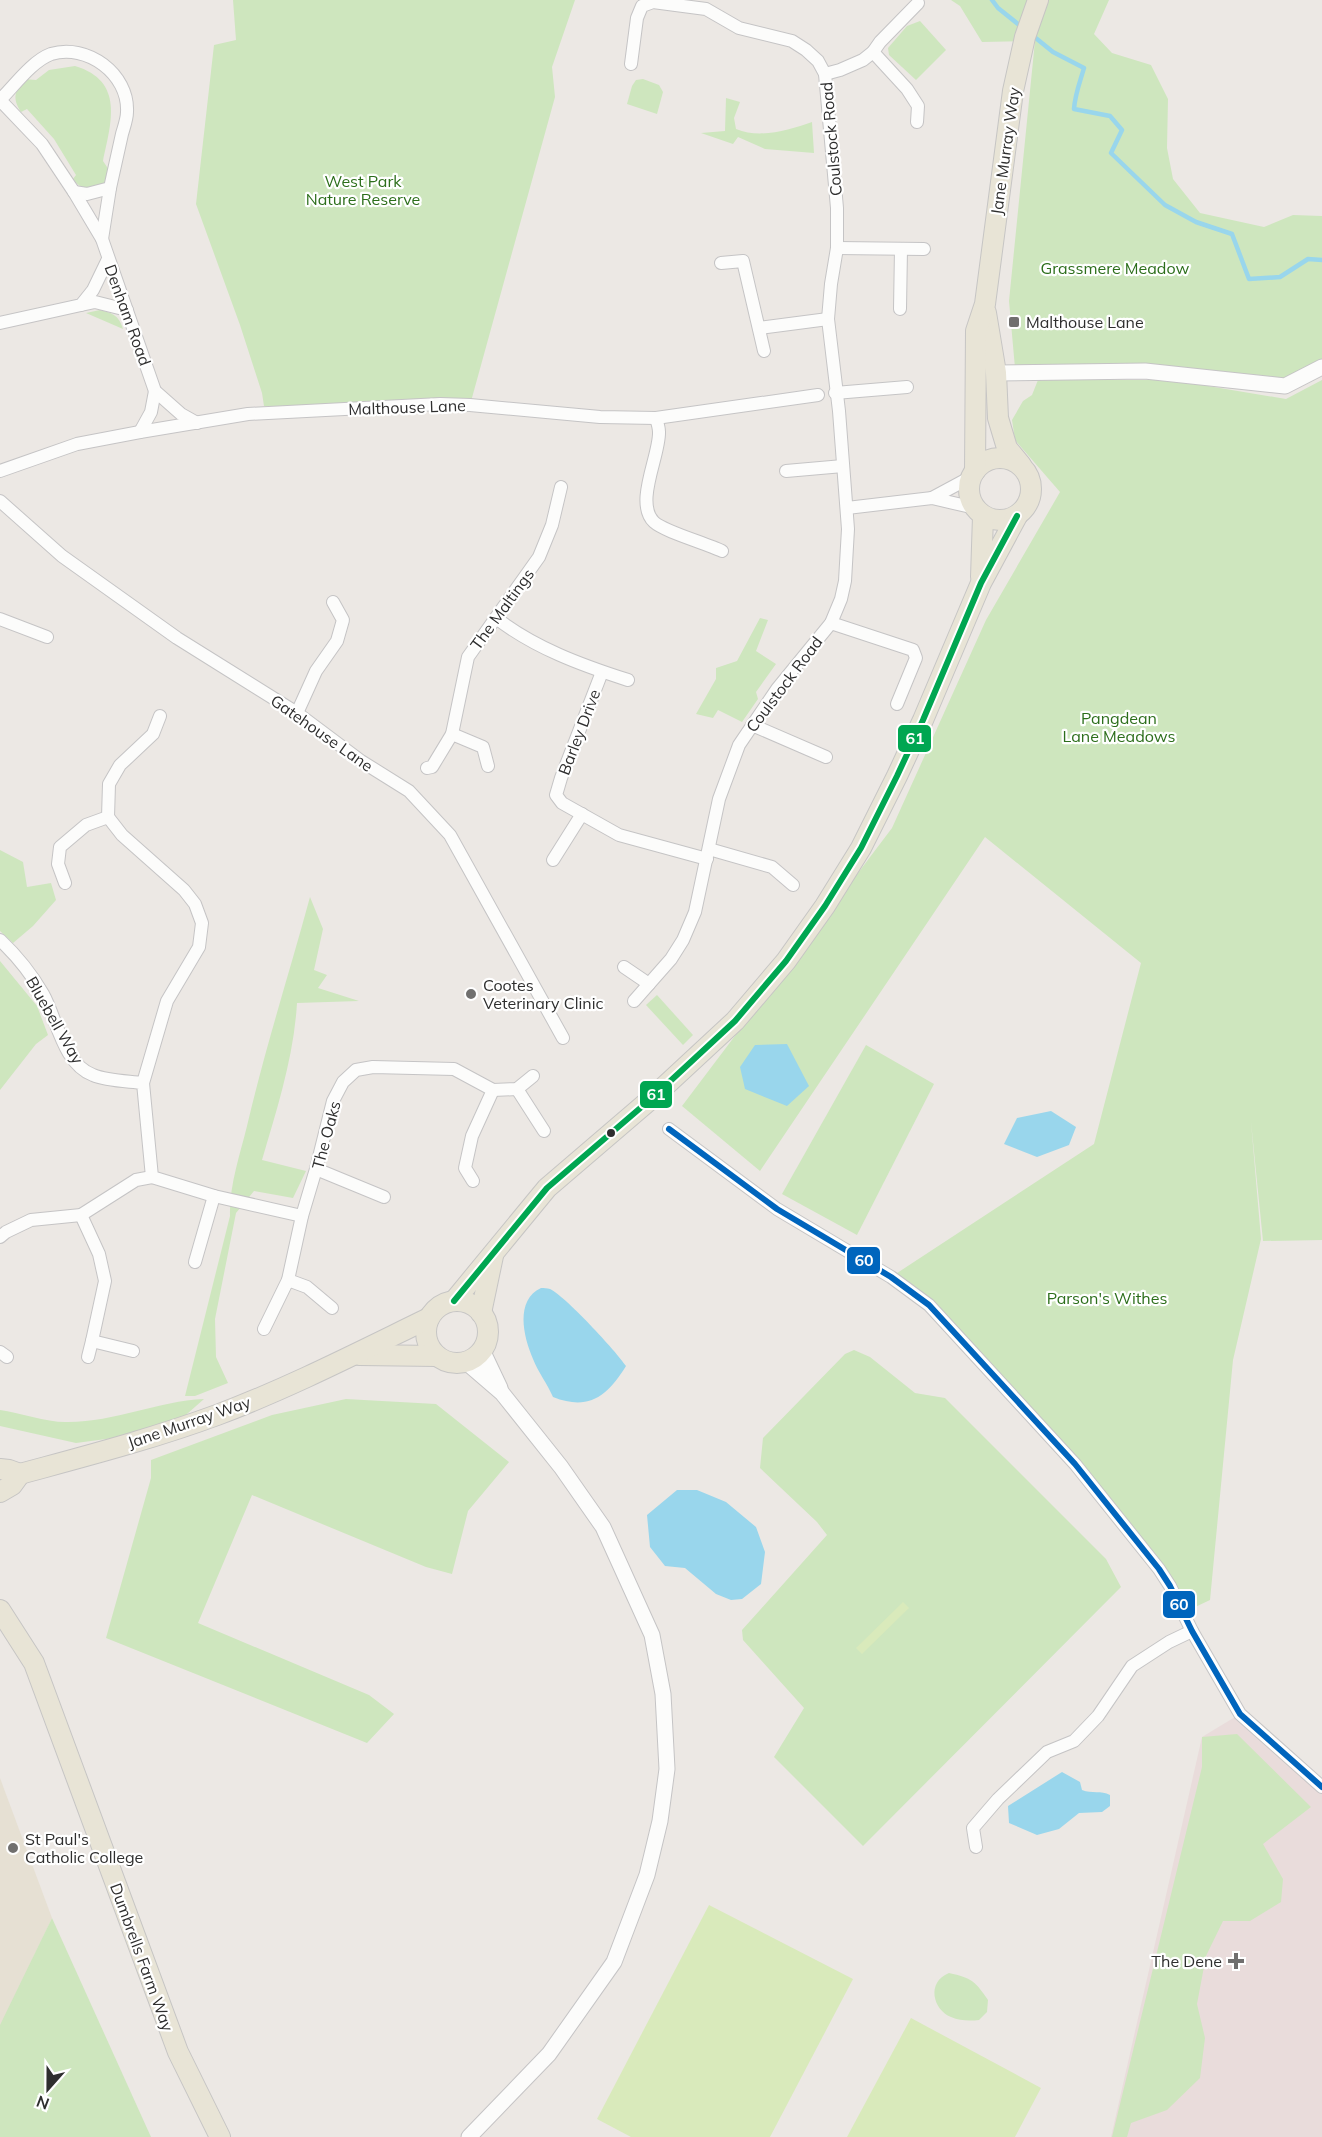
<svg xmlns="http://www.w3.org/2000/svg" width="1322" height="2137" font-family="Mulish,sans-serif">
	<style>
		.education { fill: #e6e0d3 }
		.medical { fill: #e9dcdb }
		.green { fill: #cee6be }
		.pitch { fill: #d9eabb }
		.water { fill: #99d6ec }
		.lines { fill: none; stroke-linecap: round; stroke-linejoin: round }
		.stream { stroke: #99d6ec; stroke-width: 4.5 }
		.minor-casing { stroke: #c5c4c5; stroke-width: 14 }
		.tertiary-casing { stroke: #c5c4c5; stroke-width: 17 }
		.primary-casing { stroke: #c6c5c4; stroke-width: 22 }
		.minor { stroke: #fcfcfb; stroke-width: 12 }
		.tertiary { stroke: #fcfcfb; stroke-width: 15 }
		.primary { stroke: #e8e4d6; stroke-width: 20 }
		.bus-1-casing { stroke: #fff; stroke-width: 10 }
		.bus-2-casing { stroke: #fff; stroke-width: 10 }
		.bus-1 { stroke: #00a651; stroke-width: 6 }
		.bus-2 { stroke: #0065bd; stroke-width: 6 }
		.poi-dot { fill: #706f6e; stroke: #fff; stroke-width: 2 }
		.bus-dot { fill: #2e2e2e; stroke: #fff; stroke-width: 2 }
		.labels { text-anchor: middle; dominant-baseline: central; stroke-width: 4.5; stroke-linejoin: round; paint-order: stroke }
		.street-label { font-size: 16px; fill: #2e2e2e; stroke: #fff }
		.park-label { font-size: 16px; fill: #2c6e1b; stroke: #fff }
		.poi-label { font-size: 16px; fill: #2e2e2e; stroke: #fff; text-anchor: start }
		.line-badge { stroke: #fff; stroke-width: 2 }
		.badge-label { font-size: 16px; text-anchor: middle; font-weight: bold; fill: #fff }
	</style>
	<rect width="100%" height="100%" fill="#ece8e4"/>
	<polygon class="education" points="0,1778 52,1918 0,2028"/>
	<polygon class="medical" points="1240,1714 1322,1785 1322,2137 1111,2137 1202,1737"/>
	<g class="green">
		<polygon points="233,0 575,0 552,67 555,97 470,405 264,406 262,393 240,325 196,204 214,45 236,40"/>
		<polygon points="951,0 1109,0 1094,34 1112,53 1151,65 1168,99 1167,148 1173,179 1200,213 1264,227 1293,215 1322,216 1322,359 1282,382 1206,370 1015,368 1009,301 1035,41 982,42 960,6"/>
		<polygon points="920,21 946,50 916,80 889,55 888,48 907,26"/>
		<path d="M75,66C125,81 111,123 103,161L111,173L107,183C91,189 85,194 73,179L76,175L54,139L27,109L21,112C12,98 15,92 23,79L36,80L49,70Z"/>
		<polygon points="643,79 659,85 663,92 657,114 627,104 632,86 636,80"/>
		<path d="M726,98L740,102L734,118L736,129C760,139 789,130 812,122L814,153L765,149L738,137L733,144L701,133L725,131Z"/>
		<path d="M100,310C113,313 119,316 123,329L86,313Z"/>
		<polygon points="1038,380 1172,380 1286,399 1322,380 1322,1240 1263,1241 1251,1122 1261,1239 1233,1360 1210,1600 1191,1609 1182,1595 929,1305 891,1277 1094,1144 1141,963 985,837 760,1171 682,1106 892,828 986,620 1060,492 1015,440 1012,420 1023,401 1032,395"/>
		<polygon points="760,618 768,620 756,651 776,664 756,692 758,699 742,722 718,710 713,718 696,714 716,679 716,668 737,661"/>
		<polygon points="0,850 23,862 27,887 51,883 56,900 33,926 13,943 0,931"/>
		<path d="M310,897L323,929L314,970L327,975L318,988L359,1001L297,1003C294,1056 277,1109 262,1160L306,1171L293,1198L254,1191L236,1213L215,1319L216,1357L228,1383L195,1396H185L230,1216C229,1186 240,1155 247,1126C265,1049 289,974 310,897Z"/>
		<polygon points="0,961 37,1006 48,1035 36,1044 0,1090"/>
		<polygon points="657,995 693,1035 683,1045 646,1005"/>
		<polygon points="866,1045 934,1084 857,1235 782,1194"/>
		<polygon points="854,1350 870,1357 915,1393 945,1398 1106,1559 1121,1587 863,1846 774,1757 804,1708 743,1640 742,1630 827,1535 817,1522 760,1468 763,1438 845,1354"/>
		<path d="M204,1399L179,1421L121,1437L76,1443L0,1426V1410C20,1413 49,1423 68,1422C115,1422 158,1401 204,1399Z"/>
		<polygon points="346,1399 436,1404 509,1462 468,1511 452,1574 426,1567 252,1495 198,1623 369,1695 394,1714 367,1743 106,1638 151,1478 151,1460 272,1415"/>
		<polygon points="1237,1734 1311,1807 1263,1844 1283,1879 1281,1902 1250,1921 1223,1921 1206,1956 1197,2004 1205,2038 1200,2078 1167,2110 1131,2123 1127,2137 1112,2137 1202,1767 1202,1737"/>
		<polygon points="52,1918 151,2137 0,2137 0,2025"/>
		<path d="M949,1973C972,1978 975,1981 988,2000L987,2012L979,2020C970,2021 960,2021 951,2017C933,2010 926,1982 949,1973Z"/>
	</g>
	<g class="pitch">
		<polygon points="903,1602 909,1608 862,1654 856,1648"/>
		<polygon points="709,1905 853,1979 770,2137 631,2137 597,2119"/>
		<polygon points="911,2018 1041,2088 1015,2137 847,2137"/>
	</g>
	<g class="water">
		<polygon points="787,1044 809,1086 787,1106 745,1089 740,1067 755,1045"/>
		<polygon points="1051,1111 1076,1127 1069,1145 1037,1157 1004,1144 1017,1118"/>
		<path d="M541,1288C544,1288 547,1288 550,1289C564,1295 617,1352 626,1366C607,1397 588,1411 553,1397C547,1383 538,1372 533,1359C523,1336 515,1300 541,1288Z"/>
		<polygon points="677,1490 697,1490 726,1502 756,1527 765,1552 761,1584 742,1599 731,1600 716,1594 685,1568 665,1566 650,1547 647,1515"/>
		<path d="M1062,1772L1080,1782L1082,1790C1092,1794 1101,1790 1110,1795V1806L1102,1812L1079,1813L1059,1829L1037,1835L1009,1823L1008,1806Z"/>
	</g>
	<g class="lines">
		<g class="stream">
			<polyline points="992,0 998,8 1023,28"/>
			<path d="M1032,35L1053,52L1084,68C1080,82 1075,94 1074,109L1110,116L1122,130L1111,153L1165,205L1196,222L1232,234L1249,279L1280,277L1308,259L1322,260"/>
		</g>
		<defs>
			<g id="minor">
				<polyline points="873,52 907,89 918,106 917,122"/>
				<polyline points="631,64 637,18 642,6 653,2 706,9 739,28 792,41 806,50 818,61 825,74 837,208 837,248 831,284 828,319 839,411 848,529 845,581 841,599 831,623 777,689 739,745 719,799 695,912 683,940 671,959 634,1001"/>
				<polyline points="825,74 840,70 863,60 873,52 880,42 918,3"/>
				<polyline points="0,100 42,144 74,192 102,239 155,391 181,414 197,423"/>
				<path d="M0,100C14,86 32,61 51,54C87,43 129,74 127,112C127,119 124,127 122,134C118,152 114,170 110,188L87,194L74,192"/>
				<polyline points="102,239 110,188"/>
				<polyline points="837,248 924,249"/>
				<polyline points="721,263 743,261 764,351"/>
				<polyline points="81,305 95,302 127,310"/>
				<polyline points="900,309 901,249"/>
				<polyline points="0,323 81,305 93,290 108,259"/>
				<polyline points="759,328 828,319"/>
				<polyline points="835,393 907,387"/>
				<path d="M656,418C657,422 659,427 659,432C660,455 634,503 654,522C665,532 706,543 722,551"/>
				<polyline points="140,432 151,412 155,391"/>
				<polyline points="0,471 77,444 140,432 248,414 440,404 470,405 600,417 656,418 818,395"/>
				<polyline points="786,471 843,466"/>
				<polyline points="932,498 971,477"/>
				<polyline points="0,501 62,556 177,638 297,713 361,761 409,791 450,835 563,1038"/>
				<polyline points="847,508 932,498 975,508"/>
				<path d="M496,618C535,648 581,665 628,680"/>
				<polyline points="0,619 47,637"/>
				<polyline points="831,623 913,650 916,658 897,704"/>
				<polyline points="602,672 561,778 556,795 562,803 619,835 707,859"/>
				<polyline points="297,713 316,671 337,641 343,620 333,602"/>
				<polyline points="752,725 826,757"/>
				<polyline points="452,734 483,747 488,766"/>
				<polyline points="427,768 432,767 452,734 468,657 539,557 552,525 561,487"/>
				<polyline points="108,817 122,835 184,890 195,904 202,923 199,947 167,1001 143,1083"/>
				<polyline points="709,849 772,867 793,885"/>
				<polyline points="553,860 582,814"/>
				<polyline points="65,883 58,864 60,847 86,825 108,817 109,784 120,765 153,734 160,716"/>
				<path d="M0,940C16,955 32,975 43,994C57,1019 63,1064 93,1075C107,1081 127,1081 143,1083L152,1177L214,1196L302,1216"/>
				<polyline points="624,967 649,984"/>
				<polyline points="517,1089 544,1131"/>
				<polyline points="669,1129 777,1209 891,1277 929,1305 1075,1464 1159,1569 1170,1586 1192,1631 1240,1714 1322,1787"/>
				<polyline points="316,1169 384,1197"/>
				<polyline points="473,1181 465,1168 472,1136 493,1090"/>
				<polyline points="81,1215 99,1254 105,1281 92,1341 133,1351"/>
				<polyline points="0,1237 6,1232 31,1220 81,1215 136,1180 152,1177"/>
				<polyline points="195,1262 214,1196"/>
				<polyline points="288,1280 307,1287 332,1308"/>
				<polyline points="264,1329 288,1280 302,1216 316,1169 333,1101 343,1082 356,1070 373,1067 454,1069 493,1090 517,1089 533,1076"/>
				<polyline points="0,1352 7,1357"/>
				<polyline points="88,1357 92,1341"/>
				<polyline points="976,1847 973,1828 998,1799 1047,1752 1074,1741 1098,1716 1132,1666 1169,1642 1192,1631"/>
			</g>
			<g id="tertiary">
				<polyline points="996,373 1145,371 1285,386 1322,367"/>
				<polyline points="482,1350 500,1388"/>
				<polyline points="466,1362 502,1393 561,1467 603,1527 652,1635 663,1694 667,1769 660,1821 647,1875 614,1962 549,2054 469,2137"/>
			</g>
			<g id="primary">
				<polyline points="986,313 996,373 998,418 1007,448 1021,465"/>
				<circle cx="1000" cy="489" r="31"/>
				<polyline points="975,471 976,331 985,304 1013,91 1025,37 1038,0"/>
				<polyline points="981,577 983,516"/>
				<polyline points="454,1301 547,1188 652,1098 735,1021 786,961 825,906 861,848 897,776 923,720 981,583 1017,516"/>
				<circle cx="457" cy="1332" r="31"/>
				<polyline points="481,1313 493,1256"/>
				<polyline points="359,1355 437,1356"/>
				<polyline points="0,1469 9,1470 20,1474"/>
				<path d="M20,1474C86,1456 152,1439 217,1415C289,1388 359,1352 429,1318"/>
				<polyline points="0,1492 12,1485 20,1474"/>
				<polyline points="0,1610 34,1663 178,2052 220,2137"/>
			</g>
		</defs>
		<use href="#minor" class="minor-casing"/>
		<use href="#tertiary" class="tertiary-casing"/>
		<use href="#primary" class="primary-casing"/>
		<use href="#minor" class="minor"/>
		<use href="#tertiary" class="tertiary"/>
		<use href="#primary" class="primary"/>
		<defs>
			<polyline id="bus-1" points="454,1301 547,1188 652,1098 735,1021 786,961 825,906 861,848 897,776 923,720 981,583 1017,516"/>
			<polyline id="bus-2" points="669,1129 777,1209 891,1277 929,1305 1075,1464 1159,1569 1170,1586 1192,1631 1240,1714 1322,1787"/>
		</defs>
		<use href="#bus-1" class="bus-1-casing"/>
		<use href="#bus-2" class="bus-2-casing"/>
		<use href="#bus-1" class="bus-1"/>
		<use href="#bus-2" class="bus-2"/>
	</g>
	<g class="poi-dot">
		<rect x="1008" y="316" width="12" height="12" rx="3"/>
		<circle cx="471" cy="994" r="6"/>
		<circle cx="13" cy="1848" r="6"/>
		<path d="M1233 1952h6v6h6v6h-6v6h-6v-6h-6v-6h6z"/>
	</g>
	<circle class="bus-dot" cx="611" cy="1133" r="5"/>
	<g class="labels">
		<g class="street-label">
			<text transform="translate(831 139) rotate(-95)">Coulstock Road</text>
			<text transform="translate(1005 151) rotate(-82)">Jane Murray Way</text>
			<text transform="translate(128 315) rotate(70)">Denham Road</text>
			<text transform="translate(407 407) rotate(-2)">Malthouse Lane</text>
			<text transform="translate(502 609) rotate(-54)">The Maltings</text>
			<text transform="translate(784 684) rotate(-53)">Coulstock Road</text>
			<text transform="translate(579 732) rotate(-69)">Barley Drive</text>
			<text transform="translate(322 733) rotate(35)">Gatehouse Lane</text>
			<text transform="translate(55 1020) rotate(60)">Bluebell Way</text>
			<text transform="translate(326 1135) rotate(-75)">The Oaks</text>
			<text transform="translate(189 1422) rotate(-19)">Jane Murray Way</text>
			<text transform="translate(142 1957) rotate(70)">Dumbrells Farm Way</text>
		</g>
		<g class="park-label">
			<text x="363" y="181">West Park<tspan x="363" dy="18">Nature Reserve</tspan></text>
			<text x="1115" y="268">Grassmere Meadow</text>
			<text x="1119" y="718">Pangdean<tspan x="1119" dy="18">Lane Meadows</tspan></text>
			<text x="1107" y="1298">Parson's Withes</text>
		</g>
		<g class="poi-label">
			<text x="1026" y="322">Malthouse Lane</text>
			<text x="483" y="985">Cootes<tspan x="483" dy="18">Veterinary Clinic</tspan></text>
			<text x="25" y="1839">St Paul's<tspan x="25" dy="18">Catholic College</tspan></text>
			<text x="1222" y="1961" text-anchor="end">The Dene</text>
		</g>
	</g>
	<g class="line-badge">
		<rect x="897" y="724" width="35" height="29" rx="6" fill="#00a651"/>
		<rect x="639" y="1080" width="34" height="29" rx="6" fill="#00a651"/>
		<rect x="846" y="1246" width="35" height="29" rx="6" fill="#0065bd"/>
		<rect x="1162" y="1590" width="34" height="29" rx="6" fill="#0065bd"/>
	</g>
	<g class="badge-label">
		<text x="915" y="744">61</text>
		<text x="656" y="1100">61</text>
		<text x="864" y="1266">60</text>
		<text x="1179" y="1610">60</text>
	</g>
	<g transform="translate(48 2089) rotate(201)" stroke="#ffffff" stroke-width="4.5" paint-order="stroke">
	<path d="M0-4.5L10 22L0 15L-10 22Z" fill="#2e2e2e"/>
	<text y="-9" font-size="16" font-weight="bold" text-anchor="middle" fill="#2e2e2e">N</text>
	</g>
</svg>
